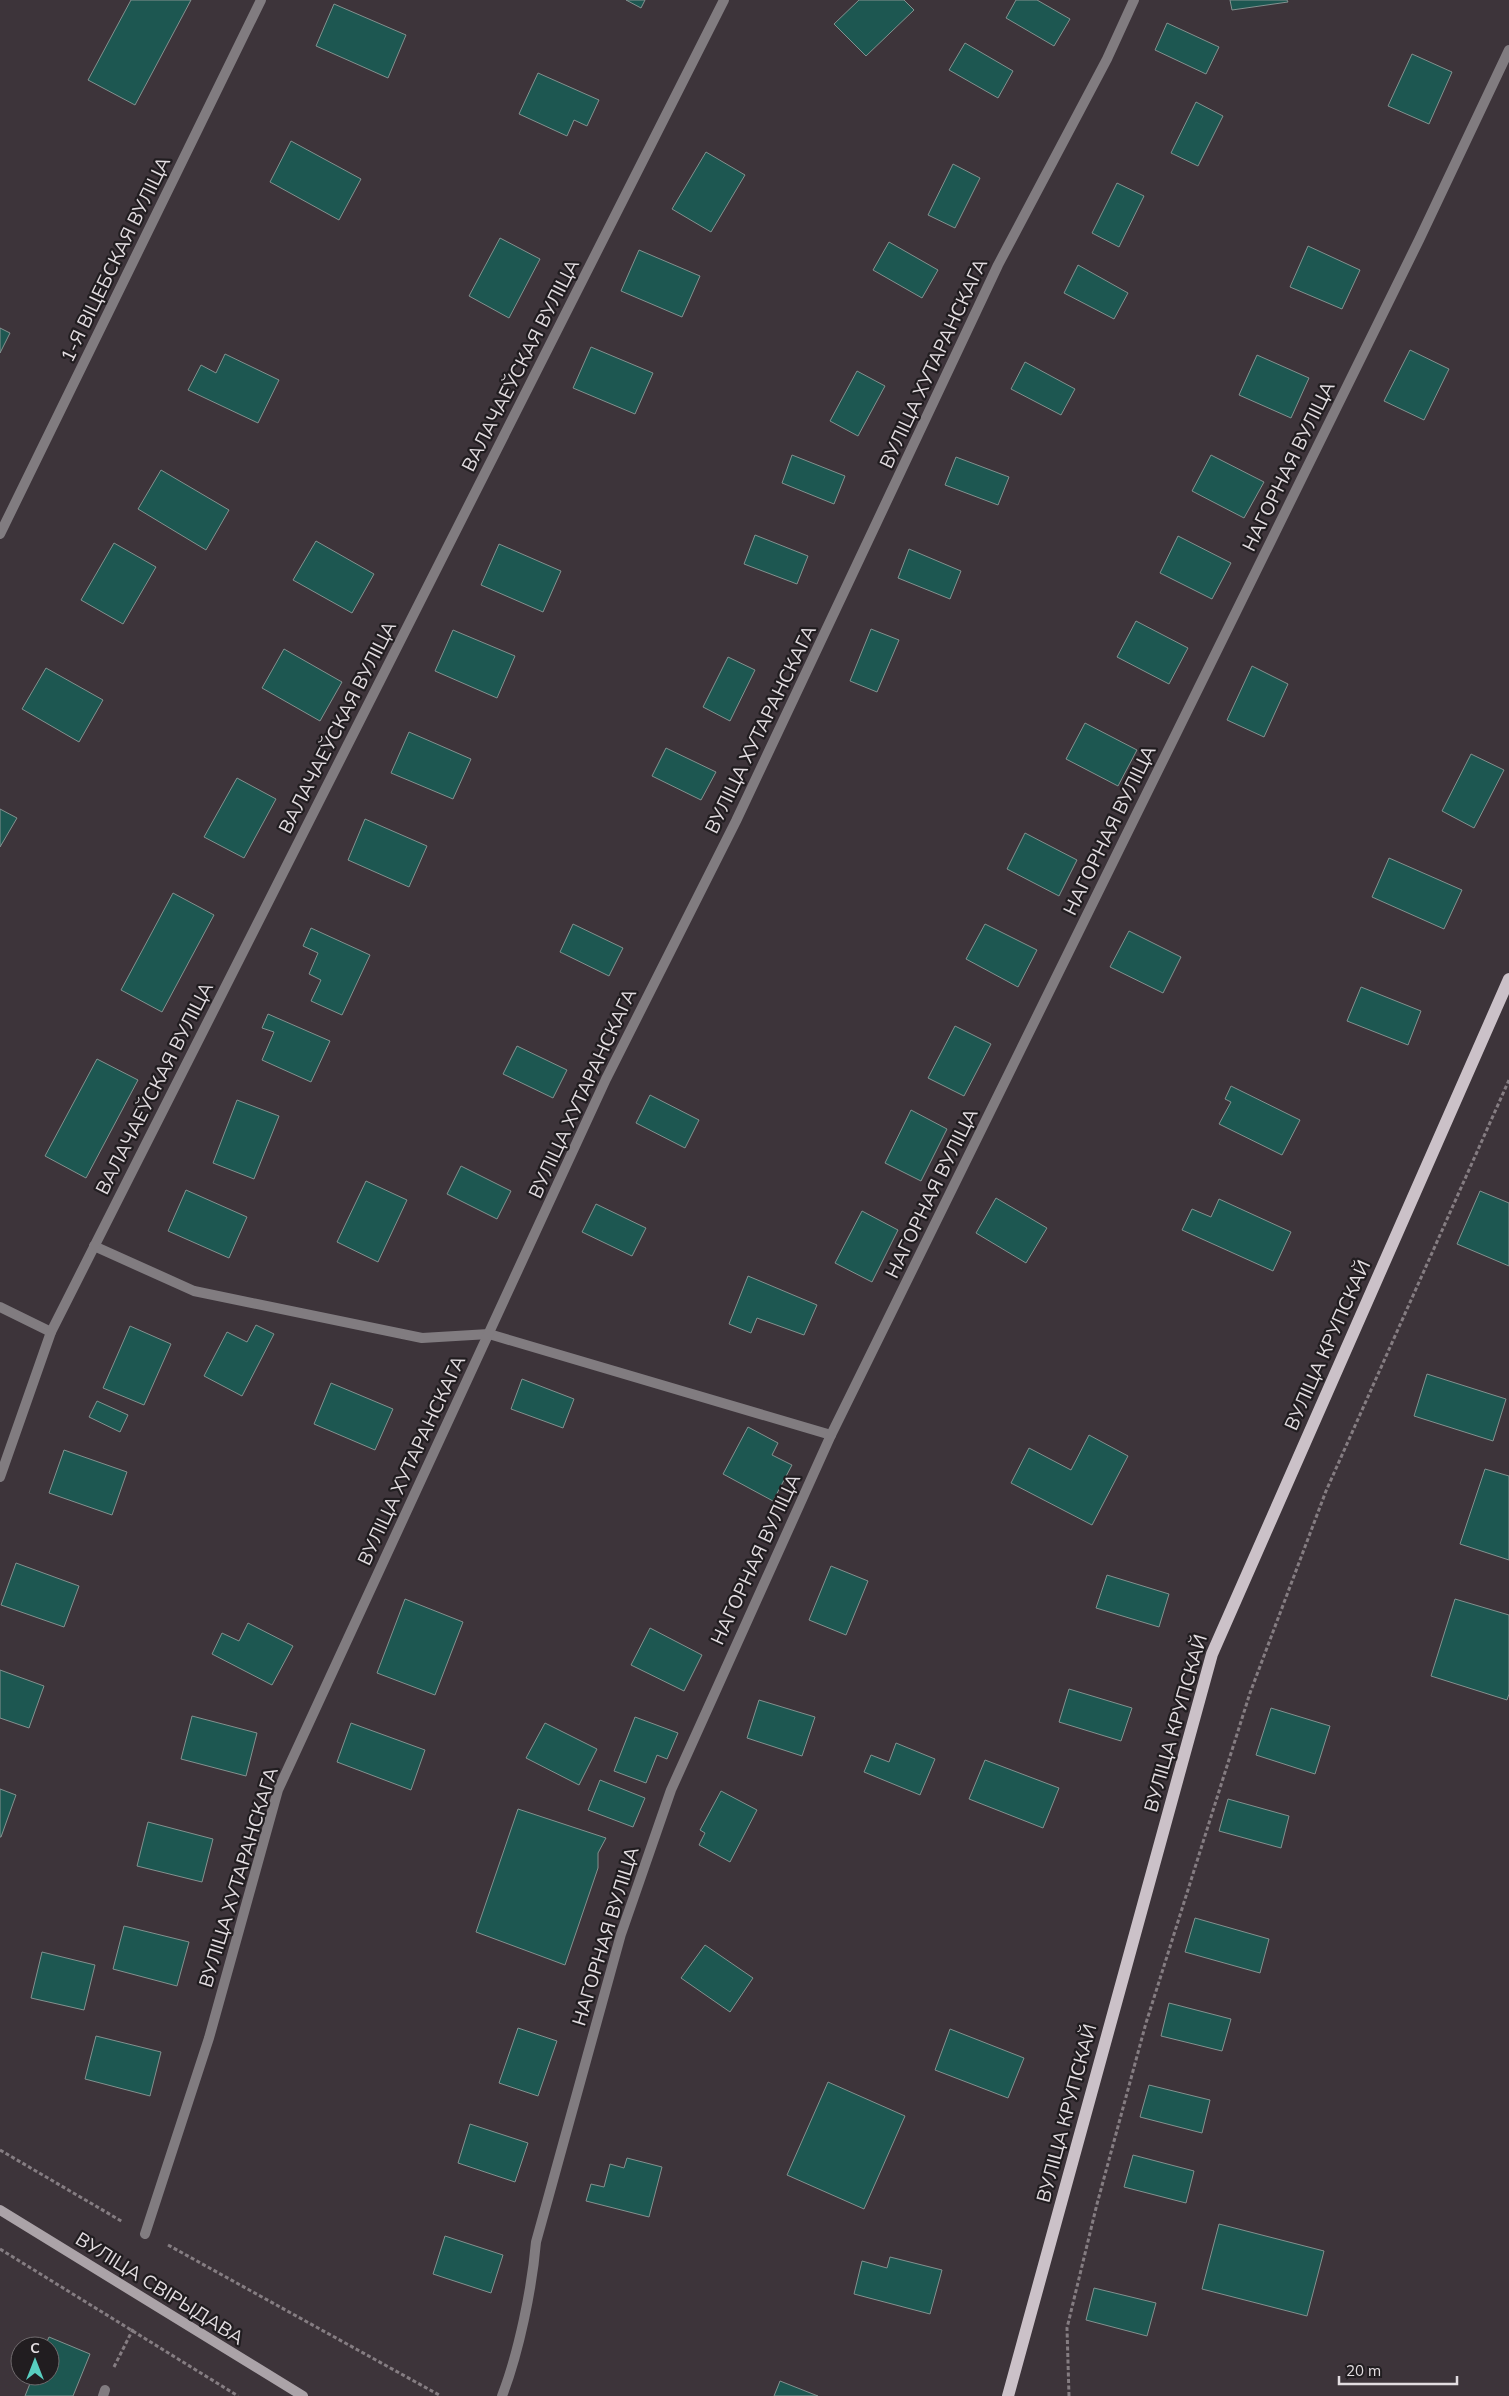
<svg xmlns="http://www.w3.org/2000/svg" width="1509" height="2396" font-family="Mulish,sans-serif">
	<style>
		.building { fill: #1d5751; stroke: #83918f }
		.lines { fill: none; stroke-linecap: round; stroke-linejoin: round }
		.path { stroke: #857d82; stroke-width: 3; stroke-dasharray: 4 2.5; stroke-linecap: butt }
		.lane { stroke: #817c80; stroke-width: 10 }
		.street { stroke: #817c80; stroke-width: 10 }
		.secondary { stroke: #aba3a8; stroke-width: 10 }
		.primary { stroke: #cbc1c8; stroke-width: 12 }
		.labels { text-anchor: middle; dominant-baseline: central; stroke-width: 4.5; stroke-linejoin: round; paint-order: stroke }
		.street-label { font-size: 19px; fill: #e3dde1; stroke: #211d20 }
	</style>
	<rect width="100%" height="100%" fill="#3d343a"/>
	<g class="building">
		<polygon points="131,0 191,0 135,105 88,80"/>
		<polygon points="626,0 645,0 641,8"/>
		<polygon points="859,0 904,0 914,10 866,56 834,24"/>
		<polygon points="1016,0 1037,0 1070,19 1054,46 1006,18"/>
		<polygon points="1230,0 1287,0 1288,2 1232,10"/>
		<polygon points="334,4 406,35 388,78 316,46"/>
		<polygon points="1167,23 1219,47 1206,74 1155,50"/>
		<polygon points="965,43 1013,71 998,98 949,70"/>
		<polygon points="1412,54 1452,72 1429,124 1388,106"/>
		<polygon points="538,73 599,100 587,126 574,120 567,136 519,114"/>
		<polygon points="1196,102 1223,116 1198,166 1171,153"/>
		<polygon points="291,141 361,179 339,220 270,182"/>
		<polygon points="706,152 745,175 711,232 672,209"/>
		<polygon points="953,164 980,178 955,228 928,215"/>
		<polygon points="1117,183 1144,196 1119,247 1092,233"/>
		<polygon points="500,238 540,259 509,318 469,296"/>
		<polygon points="889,242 938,270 922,298 873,270"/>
		<polygon points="1308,246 1360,270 1342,309 1290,287"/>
		<polygon points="639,250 700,276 682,317 621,291"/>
		<polygon points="1078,265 1128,293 1114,319 1064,293"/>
		<polygon points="0,328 10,333 0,353"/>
		<polygon points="591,347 653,373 635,414 573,388"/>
		<polygon points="1410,350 1449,369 1424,420 1384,401"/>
		<polygon points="225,354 279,380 258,423 188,390 201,365 216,373"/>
		<polygon points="1257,355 1309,378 1291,418 1239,395"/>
		<polygon points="1025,362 1075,389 1061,415 1011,389"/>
		<polygon points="857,371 885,386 858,436 830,421"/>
		<polygon points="792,455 845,476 834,504 782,483"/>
		<polygon points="1211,455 1264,482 1244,518 1192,491"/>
		<polygon points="956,457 1009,477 998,505 945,485"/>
		<polygon points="161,470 229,510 206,550 138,509"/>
		<polygon points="755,535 808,556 797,584 744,564"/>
		<polygon points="1178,536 1231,563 1212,599 1160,573"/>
		<polygon points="316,541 374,574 352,613 293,580"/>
		<polygon points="114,543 156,567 123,624 81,600"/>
		<polygon points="499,544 561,571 543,612 481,585"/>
		<polygon points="909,549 961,571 950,599 898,578"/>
		<polygon points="1136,621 1188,648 1169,684 1117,657"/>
		<polygon points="871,629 899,640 877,692 850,681"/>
		<polygon points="453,630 515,656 497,698 435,671"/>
		<polygon points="284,649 342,682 320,721 262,688"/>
		<polygon points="728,657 755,670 730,721 703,707"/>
		<polygon points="1252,666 1288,684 1264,737 1227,720"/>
		<polygon points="46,668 103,700 79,742 22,709"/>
		<polygon points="1085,723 1137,750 1118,786 1066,759"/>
		<polygon points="409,732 471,759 453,799 391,773"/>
		<polygon points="666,748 716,772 701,800 652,776"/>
		<polygon points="1471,754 1504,770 1474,828 1442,811"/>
		<polygon points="237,778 276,799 244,858 204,837"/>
		<polygon points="0,809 17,818 0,847"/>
		<polygon points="365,819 427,846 409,887 348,860"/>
		<polygon points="1025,833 1077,860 1059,896 1007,869"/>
		<polygon points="1389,858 1462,890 1444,929 1372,897"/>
		<polygon points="173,893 214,915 162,1012 121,990"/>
		<polygon points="573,924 623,948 609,976 560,952"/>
		<polygon points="985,924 1037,950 1018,987 966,959"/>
		<polygon points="311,928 370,955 342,1015 311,1001 321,980 309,974 318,953 303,946"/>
		<polygon points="1129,931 1181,957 1163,993 1110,967"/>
		<polygon points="1361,987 1421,1011 1408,1045 1347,1021"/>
		<polygon points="268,1014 330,1041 311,1082 262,1060 274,1032 262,1028"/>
		<polygon points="955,1026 991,1044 964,1096 928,1078"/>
		<polygon points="517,1046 567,1070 553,1098 503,1074"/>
		<polygon points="97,1059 138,1080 86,1178 45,1156"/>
		<polygon points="1231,1086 1300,1120 1282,1155 1219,1124 1231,1102 1225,1099"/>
		<polygon points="650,1095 699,1120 685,1148 636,1123"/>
		<polygon points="237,1100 279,1116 254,1179 213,1163"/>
		<polygon points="911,1110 947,1129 921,1181 885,1163"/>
		<polygon points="461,1166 511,1191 497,1219 447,1194"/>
		<polygon points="366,1181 407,1200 378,1262 337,1242"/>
		<polygon points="186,1190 247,1217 229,1258 168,1231"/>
		<polygon points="1480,1191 1509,1203 1509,1266 1457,1244"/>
		<polygon points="996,1198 1047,1228 1026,1263 976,1233"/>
		<polygon points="1219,1199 1291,1232 1273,1271 1182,1230 1192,1209 1211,1217"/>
		<polygon points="596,1204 646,1228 632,1256 582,1232"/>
		<polygon points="862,1211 898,1230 872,1282 835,1263"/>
		<polygon points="748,1276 817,1305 804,1335 757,1318 751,1333 729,1324"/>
		<polygon points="256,1325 274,1334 242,1396 204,1376 227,1332 247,1342"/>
		<polygon points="130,1326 171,1344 144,1405 103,1388"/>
		<polygon points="1427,1374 1506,1399 1493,1441 1414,1416"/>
		<polygon points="522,1379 574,1399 563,1428 511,1409"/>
		<polygon points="331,1383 393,1409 375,1450 314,1424"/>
		<polygon points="97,1401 128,1415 120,1432 89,1417"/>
		<polygon points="748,1427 778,1443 772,1455 792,1465 773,1501 723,1474"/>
		<polygon points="1089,1435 1128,1456 1092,1525 1011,1483 1029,1448 1071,1470"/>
		<polygon points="64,1450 127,1472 112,1515 49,1493"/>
		<polygon points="1485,1469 1509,1476 1509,1560 1460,1544"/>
		<polygon points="16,1563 79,1586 64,1627 1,1605"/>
		<polygon points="831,1566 868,1581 846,1635 809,1620"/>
		<polygon points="1107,1575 1169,1594 1159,1627 1096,1608"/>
		<polygon points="405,1599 463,1622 435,1695 377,1673"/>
		<polygon points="1455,1599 1509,1615 1509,1694 1507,1700 1431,1676"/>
		<polygon points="248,1623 293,1646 272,1685 212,1654 222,1633 239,1641"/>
		<polygon points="650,1628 702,1655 684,1691 631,1665"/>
		<polygon points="0,1670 44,1686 29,1728 0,1718"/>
		<polygon points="1069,1689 1132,1708 1121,1741 1059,1722"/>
		<polygon points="759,1700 815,1717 802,1756 747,1738"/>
		<polygon points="1271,1708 1330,1726 1315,1774 1256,1755"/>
		<polygon points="192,1716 257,1733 246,1776 181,1759"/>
		<polygon points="635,1717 678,1733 667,1759 657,1755 646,1783 614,1771"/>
		<polygon points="351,1723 425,1750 411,1790 337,1762"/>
		<polygon points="545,1723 597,1749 579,1785 526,1758"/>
		<polygon points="896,1743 935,1759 920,1795 864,1772 871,1755 889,1762"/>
		<polygon points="985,1760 1059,1788 1043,1828 969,1799"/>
		<polygon points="600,1780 645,1798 633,1827 588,1810"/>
		<polygon points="0,1789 16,1795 1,1837 0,1837"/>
		<polygon points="721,1791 757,1810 730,1862 699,1845 705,1833 700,1830"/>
		<polygon points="1228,1799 1289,1816 1281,1848 1219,1831"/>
		<polygon points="518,1809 606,1838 598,1853 598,1868 565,1965 476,1932"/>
		<polygon points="148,1822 213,1839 202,1882 137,1866"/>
		<polygon points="1195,1918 1269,1939 1260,1973 1185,1952"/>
		<polygon points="124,1926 189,1942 177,1986 113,1969"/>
		<polygon points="705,1945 753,1978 730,2012 681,1978"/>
		<polygon points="42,1952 95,1965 84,2010 31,1998"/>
		<polygon points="1169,2003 1231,2019 1222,2051 1161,2036"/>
		<polygon points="518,2028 557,2041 538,2096 499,2083"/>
		<polygon points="950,2029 1024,2058 1008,2098 935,2070"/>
		<polygon points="96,2036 161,2052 150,2096 85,2079"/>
		<polygon points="828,2082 905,2116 864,2209 787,2175"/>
		<polygon points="1149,2085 1210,2100 1202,2133 1140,2117"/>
		<polygon points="470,2124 528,2143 515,2182 458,2163"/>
		<polygon points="1133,2155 1194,2171 1186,2203 1124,2187"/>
		<polygon points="627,2158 662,2167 649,2217 586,2201 591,2184 604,2187 610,2164 624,2168"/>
		<polygon points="1219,2224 1324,2251 1307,2316 1202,2289"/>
		<polygon points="445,2236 503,2255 491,2293 433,2274"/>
		<polygon points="890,2257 942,2270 930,2314 854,2294 862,2261 887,2268"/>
		<polygon points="1094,2288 1156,2303 1147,2336 1086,2320"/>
		<polygon points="49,2337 90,2354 73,2396 25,2396 33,2376 50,2376 50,2346 45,2346"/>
		<polygon points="780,2381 818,2396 774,2396"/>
	</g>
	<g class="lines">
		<g class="path">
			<polyline points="0,2150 123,2222"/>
			<polyline points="168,2245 441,2396"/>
			<polyline points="0,2249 238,2396"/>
			<polyline points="114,2367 133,2329"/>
			<polyline points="1069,2396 1067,2328 1097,2204 1146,2023 1250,1693 1326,1491 1509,1080"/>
		</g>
		<g class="lane">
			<polyline points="94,1246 194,1291 422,1338 489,1334 831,1435"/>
			<polyline points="0,1307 51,1332"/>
		</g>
		<g class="street">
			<polyline points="0,534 261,0"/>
			<polyline points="0,1477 51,1332 724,0"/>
			<polyline points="145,2234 209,2038 278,1790 606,1079 736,821 998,265 1107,59 1134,0"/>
			<polyline points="103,2396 105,2390"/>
			<path d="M502,2396C519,2352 532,2288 536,2242L621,1934L671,1790L831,1435L1419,240L1509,50"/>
		</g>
		<polyline class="secondary" points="0,2210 303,2396"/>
		<polyline class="primary" points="1008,2396 1212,1654 1509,979"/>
	</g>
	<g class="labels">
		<g class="street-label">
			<text transform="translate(115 259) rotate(-64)">1-Я ВІЦЕБСКАЯ ВУЛІЦА</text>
			<text transform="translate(933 363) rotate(-65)">ВУЛІЦА ХУТАРАНСКАГА</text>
			<text transform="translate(520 365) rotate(-63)">ВАЛАЧАЕЎСКАЯ ВУЛІЦА</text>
			<text transform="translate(1288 466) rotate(-64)">НАГОРНАЯ ВУЛІЦА</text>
			<text transform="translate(337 727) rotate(-63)">ВАЛАЧАЕЎСКАЯ ВУЛІЦА</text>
			<text transform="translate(760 729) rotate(-64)">ВУЛІЦА ХУТАРАНСКАГА</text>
			<text transform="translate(1109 830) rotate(-64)">НАГОРНАЯ ВУЛІЦА</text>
			<text transform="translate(154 1088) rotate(-63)">ВАЛАЧАЕЎСКАЯ ВУЛІЦА</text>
			<text transform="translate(582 1093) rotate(-65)">ВУЛІЦА ХУТАРАНСКАГА</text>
			<text transform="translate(931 1193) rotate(-64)">НАГОРНАЯ ВУЛІЦА</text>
			<text transform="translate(1327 1345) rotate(-66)">ВУЛІЦА КРУПСКАЙ</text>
			<text transform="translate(411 1460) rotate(-65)">ВУЛІЦА ХУТАРАНСКАГА</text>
			<text transform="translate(755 1559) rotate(-65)">НАГОРНАЯ ВУЛІЦА</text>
			<text transform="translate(1175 1723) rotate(-74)">ВУЛІЦА КРУПСКАЙ</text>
			<text transform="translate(238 1877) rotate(-73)">ВУЛІЦА ХУТАРАНСКАГА</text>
			<text transform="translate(605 1936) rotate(-73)">НАГОРНАЯ ВУЛІЦА</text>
			<text transform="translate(1066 2113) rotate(-75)">ВУЛІЦА КРУПСКАЙ</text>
			<text transform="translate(160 2288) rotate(32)">ВУЛІЦА СВІРЫДАВА</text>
		</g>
	</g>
	<g transform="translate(35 2361)"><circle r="24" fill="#211d20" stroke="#6f6a6d"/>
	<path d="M0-4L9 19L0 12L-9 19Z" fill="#58cec0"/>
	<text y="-8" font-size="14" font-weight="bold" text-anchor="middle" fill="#e3dde1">С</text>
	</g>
	<path d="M1339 2376v8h118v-8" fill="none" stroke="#e3dde1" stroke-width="2.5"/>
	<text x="1346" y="2376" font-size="15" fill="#e3dde1" stroke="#211d20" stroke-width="4" paint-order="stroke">20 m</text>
</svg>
